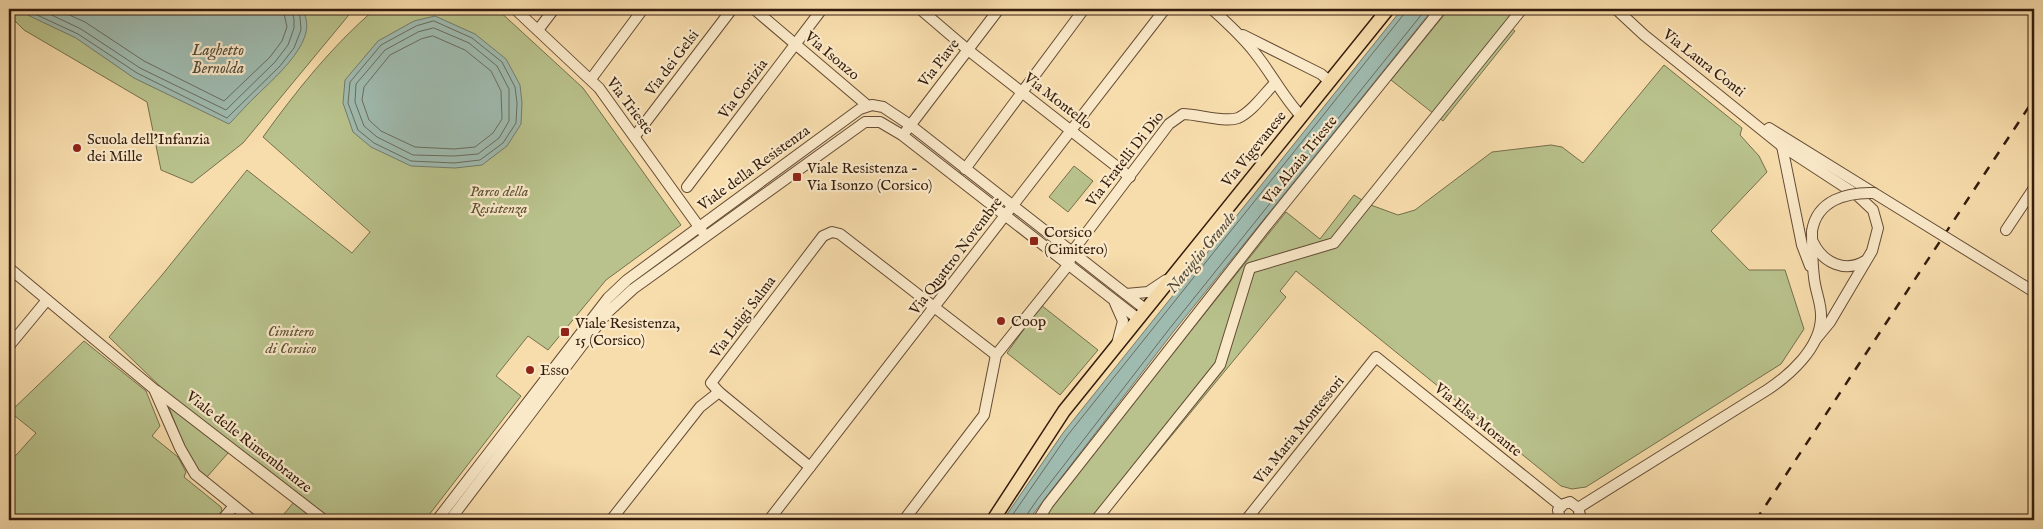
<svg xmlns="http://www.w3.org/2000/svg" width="2043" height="529" font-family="'IM FELL English',serif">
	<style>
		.green { fill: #b9c28c; stroke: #766f4c }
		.water { fill: #9fbbb0; stroke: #747b6f }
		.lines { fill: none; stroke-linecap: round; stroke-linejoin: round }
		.shore { stroke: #6a6c5e; stroke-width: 1 }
		.minor-casing { stroke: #654c35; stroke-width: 12 }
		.major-casing { stroke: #341c0d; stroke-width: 15 }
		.minor { stroke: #fae9c9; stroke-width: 10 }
		.major { stroke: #f8ddac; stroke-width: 12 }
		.rail { stroke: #341c0d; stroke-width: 2.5; stroke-dasharray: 9 9; stroke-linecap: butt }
		.minor-bridge-casing { stroke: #654c35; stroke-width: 12; stroke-linecap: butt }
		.minor-bridge { stroke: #fae9c9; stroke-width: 10 }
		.poi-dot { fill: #8f2418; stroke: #fae9c9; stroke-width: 2 }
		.labels { text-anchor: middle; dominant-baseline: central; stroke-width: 4.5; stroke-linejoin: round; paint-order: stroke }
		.street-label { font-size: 15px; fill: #341c0d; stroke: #fae9c9 }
		.poi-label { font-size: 15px; fill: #341c0d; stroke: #fae9c9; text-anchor: start }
		.park-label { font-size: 15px; font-style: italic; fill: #5c4e33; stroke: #fae9c9 }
		.water-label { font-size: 16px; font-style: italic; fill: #544c3e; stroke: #fae9c9 }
	</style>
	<rect width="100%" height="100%" fill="#f8ddac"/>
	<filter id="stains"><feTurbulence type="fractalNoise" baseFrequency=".004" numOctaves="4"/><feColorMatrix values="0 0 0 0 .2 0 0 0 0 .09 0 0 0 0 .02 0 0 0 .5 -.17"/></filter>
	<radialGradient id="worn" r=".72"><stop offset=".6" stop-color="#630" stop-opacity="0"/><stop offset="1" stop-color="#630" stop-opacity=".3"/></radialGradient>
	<g class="green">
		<polygon points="9,9 352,9 353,10 243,143 192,183 161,170 147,102 24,30 9,15"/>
		<path d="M375,9H497L583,88L681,225L606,280L548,350L528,336L496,376L521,396L425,520H279L299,496L235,445L207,477L191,464L166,400L167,393L109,337L162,275L247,170L352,253L370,232L263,137C296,91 332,46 375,9Z"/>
		<polygon points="1449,9 1525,9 1510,28 1515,31 1443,121 1391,80"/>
		<polygon points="1664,65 1742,128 1740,135 1759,156 1767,172 1711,231 1749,270 1785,270 1804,329 1781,364 1586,487 1572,489 1561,486 1296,271 1280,291 1286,297 1102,520 1044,520 1050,507 1286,212 1320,239 1354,195 1368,204 1398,215 1415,210 1492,152 1551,145 1562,147 1583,163"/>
		<polygon points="1074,166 1093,181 1068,212 1049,197"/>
		<polygon points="1041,305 1098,350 1060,395 1007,353"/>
		<polygon points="84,341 146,391 160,426 152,436 178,457 186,472 184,477 221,507 222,511 215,520 9,520 9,463 36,433 10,412"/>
	</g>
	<g class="water">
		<path d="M15,9H301C323,37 276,76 258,94C248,103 239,114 229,124L134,78L76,38Z"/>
		<polygon points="1402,9 1433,9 1174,331 1030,518 1026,520 1003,520 1063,433"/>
		<polygon points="435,16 475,34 506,59 520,85 522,103 521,124 507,146 482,165 455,168 411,166 371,147 353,132 343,103 345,80 378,41 414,21"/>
	</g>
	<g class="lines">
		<g class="shore">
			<polyline points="24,9 78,34 137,73 227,118 280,66 294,48 301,30 300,17 297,9"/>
			<polyline points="39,9 81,29 140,68 226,110 275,62 288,45 294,28 294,19 291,9"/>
			<polyline points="56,9 85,22 144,61 224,101 270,57 282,41 287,27 283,9"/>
			<polygon points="434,21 472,38 502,62 515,87 517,103 516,123 503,143 480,160 454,163 411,161 374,143 358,130 348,103 350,82 381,45 416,26"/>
			<polygon points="434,28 469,43 497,66 509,89 509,121 499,138 478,154 454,156 413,155 377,137 364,126 355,102 356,84 385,50 418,32"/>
			<polygon points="433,36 465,50 491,71 501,91 502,119 493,133 475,147 454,149 415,147 381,131 369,120 362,100 364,87 390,55 421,39"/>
			<polyline points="1009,520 1067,436 1404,14 1406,9"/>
			<polyline points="1025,520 1026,516 1037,500 1170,328 1426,9"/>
		</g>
		<defs>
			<g id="minor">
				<polyline points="515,9 599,88 702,231"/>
				<polyline points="754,9 868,106"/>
				<polyline points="920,9 968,50 1130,177"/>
				<path d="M1212,9C1227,23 1243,37 1255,53C1272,74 1283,97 1301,116"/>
				<polyline points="1616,9 1644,35 1782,146 1857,195 1873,210 1878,228 1872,251 1830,322 1816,339"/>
				<polyline points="538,30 554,9"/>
				<polyline points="1243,35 1321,74 1329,81"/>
				<polyline points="591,79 643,9"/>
				<polyline points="1769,128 1874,193"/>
				<polyline points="906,131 999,9"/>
				<polyline points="635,136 732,9"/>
				<polyline points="1782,146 1802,245 1810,266"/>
				<polyline points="965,169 1084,9"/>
				<polyline points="687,187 822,9"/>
				<polyline points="2006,230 2034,188"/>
				<path d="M1813,242C1823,263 1845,273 1865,261"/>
				<polyline points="9,268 154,389 180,448 195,474 252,520"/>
				<polyline points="2023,285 2034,292"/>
				<polyline points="1126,294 1148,292 1166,280"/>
				<polyline points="1115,303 1123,321 1117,344"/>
				<polyline points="9,346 47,300"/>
				<polyline points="157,391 324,520"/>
				<polyline points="810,467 719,392 711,383 823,236 832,232 840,234 996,355"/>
				<path d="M1578,508L1767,390C1790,375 1820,348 1821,318C1822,304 1815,291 1814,277C1812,262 1812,246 1812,231"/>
				<polyline points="222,520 234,506"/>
				<polyline points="437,520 608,298 627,280 860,109 872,105 883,107 910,125 1145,309"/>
				<polyline points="450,520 590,335 608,312 633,289 865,122 880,122 902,135 1137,318"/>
				<polyline points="611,520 700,407 719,392"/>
				<polyline points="769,520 1165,9"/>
				<path d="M904,520L984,415L996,355L1069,264L1072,252L1169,124L1183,114C1198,114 1225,123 1238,118C1252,112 1264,94 1275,83"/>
				<polyline points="1038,520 1048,504 1263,230 1441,9"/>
				<polyline points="1096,520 1220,365 1250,268 1334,243 1522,9"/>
				<polyline points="1246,520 1376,357 1561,506"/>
				<polyline points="1560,520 1558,510 1564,504 1570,502 1578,508 1580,515 1578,520"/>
			</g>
			<polyline id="major" points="993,520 1064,411 1388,9"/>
		</defs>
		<use href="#minor" class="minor-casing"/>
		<use href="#major" class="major-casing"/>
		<use href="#minor" class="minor"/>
		<use href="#major" class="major"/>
		<polyline class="rail" points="1756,520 2034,99"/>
		<defs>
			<path id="minor-bridge" d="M1812,231C1817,200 1847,192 1874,193L2023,285"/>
		</defs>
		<use href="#minor-bridge" class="minor-bridge-casing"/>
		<use href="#minor-bridge" class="minor-bridge"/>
	</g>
	<g class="poi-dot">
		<circle cx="77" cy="148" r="5"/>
		<rect x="792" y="172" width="10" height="10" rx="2.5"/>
		<rect x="1029" y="236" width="10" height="10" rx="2.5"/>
		<circle cx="1001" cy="321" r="5"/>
		<rect x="560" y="327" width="10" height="10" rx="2.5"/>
		<circle cx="530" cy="370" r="5"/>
	</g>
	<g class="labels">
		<g class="street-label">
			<text transform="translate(832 56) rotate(40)">Via Isonzo</text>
			<text transform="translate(672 63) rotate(-53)">Via dei Gelsi</text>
			<text transform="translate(939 63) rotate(-52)">Via Piave</text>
			<text transform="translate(1704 63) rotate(38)">Via Laura Conti</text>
			<text transform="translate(743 89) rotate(-53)">Via Gorizia</text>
			<text transform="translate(1058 101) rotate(38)">Via Montello</text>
			<text transform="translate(630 106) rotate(53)">Via Trieste</text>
			<text transform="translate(1254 149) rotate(-51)">Via Vigevanese</text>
			<text transform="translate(1125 159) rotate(-52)">Via Fratelli Di Dio</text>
			<text transform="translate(1300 160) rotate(-51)">Via Alzaia Trieste</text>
			<text transform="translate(754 168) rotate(-36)">Viale della Resistenza</text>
			<text transform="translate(956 256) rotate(-53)">Via Quattro Novembre</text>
			<text transform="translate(743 317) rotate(-53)">Via Luigi Salma</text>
			<text transform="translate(1478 420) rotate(39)">Via Elsa Morante</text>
			<text transform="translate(1299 430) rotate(-51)">Via Maria Montessori</text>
			<text transform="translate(249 442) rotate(38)">Viale delle Rimembranze</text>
		</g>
		<g class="poi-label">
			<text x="87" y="139">Scuola dell'Infanzia<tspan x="87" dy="17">dei Mille</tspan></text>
			<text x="807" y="168">Viale Resistenza -<tspan x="807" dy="17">Via Isonzo (Corsico)</tspan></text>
			<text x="1044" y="232">Corsico<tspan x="1044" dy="17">(Cimitero)</tspan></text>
			<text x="1011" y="321">Coop</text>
			<text x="575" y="323">Viale Resistenza,<tspan x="575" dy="17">15 (Corsico)</tspan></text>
			<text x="540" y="370">Esso</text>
		</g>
		<g class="park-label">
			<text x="499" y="191">Parco della<tspan x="499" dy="17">Resistenza</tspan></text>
			<text x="291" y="331">Cimitero<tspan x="291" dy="17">di Corsico</tspan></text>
		</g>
		<g class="water-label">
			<text x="218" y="51">Laghetto<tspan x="218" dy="18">Bernolda</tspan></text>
			<text transform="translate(1202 253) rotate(-51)">Naviglio Grande</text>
		</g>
	</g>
	<rect width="2043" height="529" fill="none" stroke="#f8ddac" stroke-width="30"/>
	<rect x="10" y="10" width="2023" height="509" fill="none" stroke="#341c0d" stroke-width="2.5"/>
	<rect x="15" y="15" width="2013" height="499" fill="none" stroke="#341c0d"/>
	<rect width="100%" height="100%" filter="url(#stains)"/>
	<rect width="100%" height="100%" fill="url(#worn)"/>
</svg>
